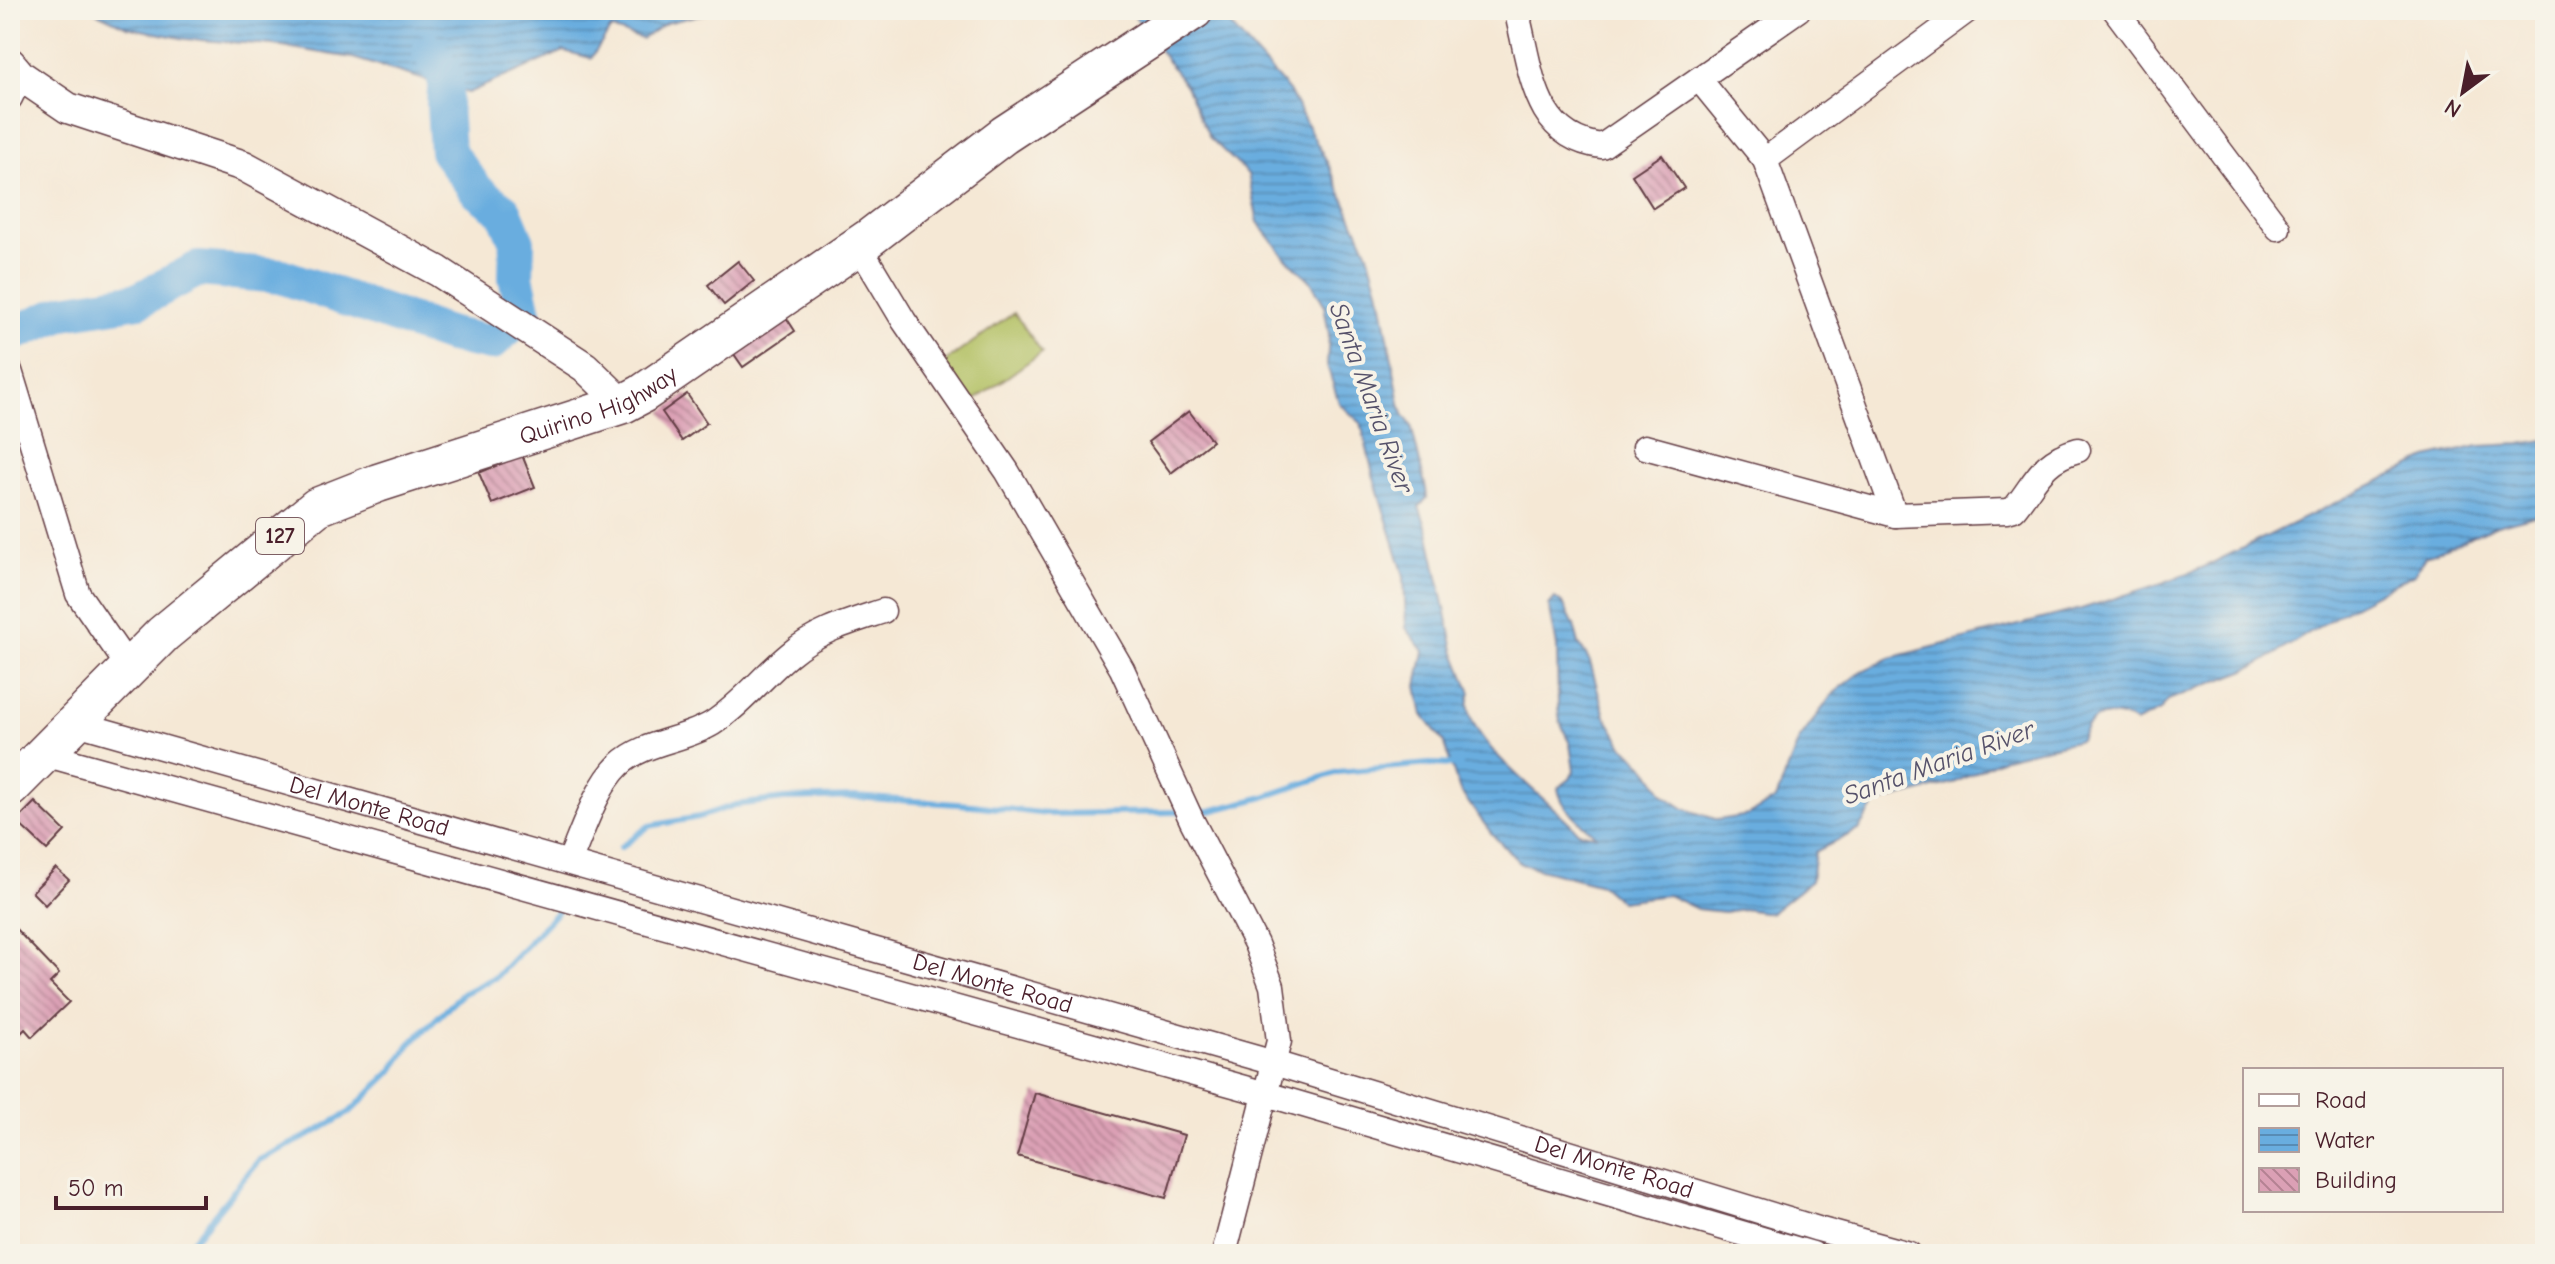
<svg xmlns="http://www.w3.org/2000/svg" width="2555" height="1264" font-family="'Comic Neue',sans-serif">
	<style>
		.grass { fill: #b1bf61; stroke: #7e6f46; stroke-width: 2 }
		.water { fill: url(#water-rules); stroke: #5a6685; stroke-width: 2 }
		.lines { fill: none; stroke-linecap: round; stroke-linejoin: round }
		.stream { stroke: #69addf; stroke-width: 6 }
		.river { stroke: #69addf; stroke-width: 36 }
		.building { fill: url(#building-back-hatch) }
		.minor-casing { stroke: #643d44; stroke-width: 27 }
		.tertiary-casing { stroke: #643d44; stroke-width: 33 }
		.primary-casing { stroke: #643d44; stroke-width: 41 }
		.minor { stroke: #fff; stroke-width: 24 }
		.tertiary { stroke: #fff; stroke-width: 30 }
		.primary { stroke: #fff; stroke-width: 38 }
		.labels { text-anchor: middle; dominant-baseline: central; stroke-width: 8; stroke-linejoin: round; paint-order: stroke }
		.shield { fill: #f7f3e8; stroke: #7e5f64; stroke-width: 2 }
		.shield-label { font-size: 22px; font-weight: bold; fill: #4a1f2b }
		.street-label { font-size: 24px; fill: #4a1f2b; stroke: #f7f3e8 }
		.water-label { font-size: 26px; font-style: italic; fill: #55516a; stroke: #f7f3e8 }
	</style>
	<defs>
		<pattern id="water-rules" width="6" height="5" patternUnits="userSpaceOnUse" patternTransform="scale(2)"><rect width="6" height="5" fill="#69addf"/><path d="M0 2.5h6" fill="none" stroke="#588cb5"/></pattern>
		<pattern id="building-back-hatch" width="6" height="6" patternUnits="userSpaceOnUse" patternTransform="scale(2)"><rect width="6" height="6" fill="#dba0b5"/><path d="M-1 5l2 2M0 0l6 6M5-1l2 2" fill="none" stroke="#b48293"/></pattern>
	</defs>
	<rect width="100%" height="100%" fill="#f7f3e8"/>
	<filter id="ink" filterUnits="userSpaceOnUse"><feTurbulence type="fractalNoise" baseFrequency=".0125" numOctaves="2"/><feDisplacementMap in="SourceGraphic" scale="16" xChannelSelector="R" yChannelSelector="G"/><feConvolveMatrix kernelMatrix="1 2 1 2 8 2 1 2 1" color-interpolation-filters="sRGB"/></filter>
	<filter id="wash" filterUnits="userSpaceOnUse"><feTurbulence type="fractalNoise" baseFrequency=".006" numOctaves="4" result="noise"/><feDisplacementMap in="SourceGraphic" scale="32" xChannelSelector="R" yChannelSelector="G"/><feGaussianBlur stdDeviation="1.8" result="paint"/><feColorMatrix in="noise" values="0 0 0 0 0 0 0 0 0 0 0 0 0 0 0 0 0 1.4 0 .05"/><feComposite in="paint" operator="in"/></filter>
	<g filter="url(#wash)">
		<rect width="100%" height="100%" fill="#f5e8d5"/>
		<polygon class="grass" points="1014,313 1042,352 968,405 939,366"/>
		<g class="water">
			<polygon points="91,10 388,10 448,15 457,10 720,10 666,23 642,39 611,29 591,58 564,51 468,93 353,58 274,45 186,39 127,27"/>
			<path d="M1130,10H1225L1231,26L1289,91L1328,164L1368,253L1382,304L1400,403L1403,414L1411,425L1426,489L1427,498L1419,507L1428,531L1454,650L1471,693C1451,734 1556,804 1578,832L1597,836C1582,824 1560,808 1558,788L1570,779L1574,771L1570,744L1560,722L1558,707L1557,646L1549,605L1555,598L1564,605L1574,625L1579,644L1590,662L1605,716L1624,747L1647,768L1664,795L1685,809L1718,820L1749,815L1776,799L1799,740L1832,695L1860,672L1890,658L2081,609L2160,584L2204,567L2427,458L2479,446L2520,444L2545,440V517L2531,516L2497,525L2425,557L2414,574L2347,609L2256,666L2168,700L2160,711L2135,723C2113,710 2089,712 2080,740L2004,758L1956,782L1876,803L1858,830L1815,852L1811,881L1771,913L1743,909L1724,912L1697,909L1668,895L1620,901L1601,885L1521,864L1492,834L1460,791L1443,741L1423,715L1417,686L1424,651L1406,628L1404,576L1374,478L1361,423L1339,403L1327,365L1329,335L1324,304L1310,280L1285,257L1258,222L1248,174L1210,138L1186,86Z"/>
		</g>
		<g class="lines">
			<g class="stream">
				<polyline points="1193,811 1210,811 1264,797 1338,772 1430,764 1460,765"/>
				<polyline points="621,847 649,826 699,817 735,805 783,799 854,797 972,805 1048,814 1182,812"/>
				<polyline points="182,1254 259,1160 314,1133 350,1112 391,1072 410,1044 462,994 496,977 558,911"/>
			</g>
			<polyline class="river" points="10,335 64,312 139,300 198,269 281,276 450,335 491,343 524,313 516,277 517,242 504,211 478,192 447,151 444,105 446,77 430,51"/>
		</g>
		<g id="blocks">
			<g class="building">
				<polygon points="1662,155 1684,188 1653,208 1632,175"/>
				<polygon points="738,261 754,281 724,305 708,285"/>
				<polygon points="780,308 795,331 743,367 727,344"/>
				<polygon points="687,394 707,423 682,441 662,412"/>
				<polygon points="1189,411 1212,441 1171,473 1148,442"/>
				<polygon points="522,455 535,487 492,504 479,473"/>
				<polygon points="35,802 65,831 47,850 16,821"/>
				<polygon points="56,868 69,880 45,905 32,892"/>
				<polygon points="10,923 59,974 50,983 69,1002 32,1037 25,1029 10,1044"/>
				<polygon points="1035,1093 1184,1135 1166,1198 1017,1156"/>
			</g>
		</g>
	</g>
	<g filter="url(#ink)">
		<use href="#blocks" fill-opacity="0" stroke="#643d44" stroke-width="2"/>
		<g class="lines">
			<defs>
				<g id="minor">
					<path d="M1521,10L1519,22C1532,76 1536,138 1602,146L1798,10"/>
					<polyline points="2115,10 2278,228"/>
					<polyline points="1699,79 1765,160 1968,10"/>
					<polyline points="10,98 21,76"/>
					<polyline points="1765,160 1895,515"/>
					<polyline points="859,246 904,321 1007,471 1122,669 1192,821 1256,944 1272,986 1279,1041 1224,1254"/>
					<polyline points="10,371 78,594 130,669"/>
					<path d="M1645,447L1895,515L2007,511L2014,509C2036,482 2041,460 2078,450"/>
					<path id="s1" d="M73,722L1274,1063L1818,1229L1909,1254"/>
					<polyline points="44,754 1266,1094 1813,1254"/>
					<path d="M569,862C582,833 596,787 619,765C644,741 684,741 713,723C742,704 763,676 790,654C817,631 850,622 883,611"/>
				</g>
				<polyline id="tertiary" points="10,63 21,76 68,108 244,166 438,271 585,367 623,404"/>
				<g id="primary">
					<path id="s2" d="M10,788L163,634L317,507L378,483L623,404L642,394L868,239L1004,135L1194,10"/>
				</g>
			</defs>
			<use href="#minor" class="minor-casing"/>
			<use href="#tertiary" class="tertiary-casing"/>
			<use href="#primary" class="primary-casing"/>
			<use href="#minor" class="minor"/>
			<use href="#tertiary" class="tertiary"/>
			<use href="#primary" class="primary"/>
		</g>
	</g>
	<g class="labels">
		<rect class="shield" x="256" y="518" width="48" height="36" rx="6"/>
		<g class="shield-label">
			<text x="280" y="536">127</text>
		</g>
		<g class="street-label">
			<text stroke="none"><textPath href="#s2" startOffset="716">Quirino Highway</textPath></text>
			<text stroke="none"><textPath href="#s1" startOffset="308">Del Monte Road</textPath></text>
			<text stroke="none"><textPath href="#s1" startOffset="956">Del Monte Road</textPath></text>
			<text stroke="none"><textPath href="#s1" startOffset="1604">Del Monte Road</textPath></text>
		</g>
		<g class="water-label">
			<text transform="translate(1371 398) rotate(70)">Santa Maria River</text>
			<text transform="translate(1939 763) rotate(-20)">Santa Maria River</text>
		</g>
	</g>
	<rect width="2555" height="1264" fill="none" stroke="#f7f3e8" stroke-width="40"/>
	<rect x="2243" y="1068" width="260" height="144" fill="#f7f3e8" stroke="#b29e9c" stroke-width="2"/>
	<rect x="2259" y="1094" width="40" height="12" fill="#ffffff" stroke="#b29e9c" stroke-width="2"/>
	<text x="2315" y="1108" font-size="24" fill="#4a1f2b">Road</text>
	<rect x="2259" y="1128" width="40" height="24" fill="url(#water-rules)" stroke="#b29e9c" stroke-width="2"/>
	<text x="2315" y="1148" font-size="24" fill="#4a1f2b">Water</text>
	<rect x="2259" y="1168" width="40" height="24" fill="url(#building-back-hatch)" stroke="#b29e9c" stroke-width="2"/>
	<text x="2315" y="1188" font-size="24" fill="#4a1f2b">Building</text>
	<g transform="translate(2463 92) rotate(212)" stroke="#f7f3e8" stroke-width="6" paint-order="stroke">
	<path d="M0-6L14 30L0 20L-14 30Z" fill="#4a1f2b"/>
	<text y="-12" font-size="22" font-weight="bold" text-anchor="middle" fill="#4a1f2b">N</text>
	</g>
	<path d="M56 1196v12h150v-12" fill="none" stroke="#4a1f2b" stroke-width="4"/>
	<text x="68" y="1196" font-size="24" fill="#4a1f2b" stroke="#f7f3e8" stroke-width="6" paint-order="stroke">50 m</text>
</svg>
